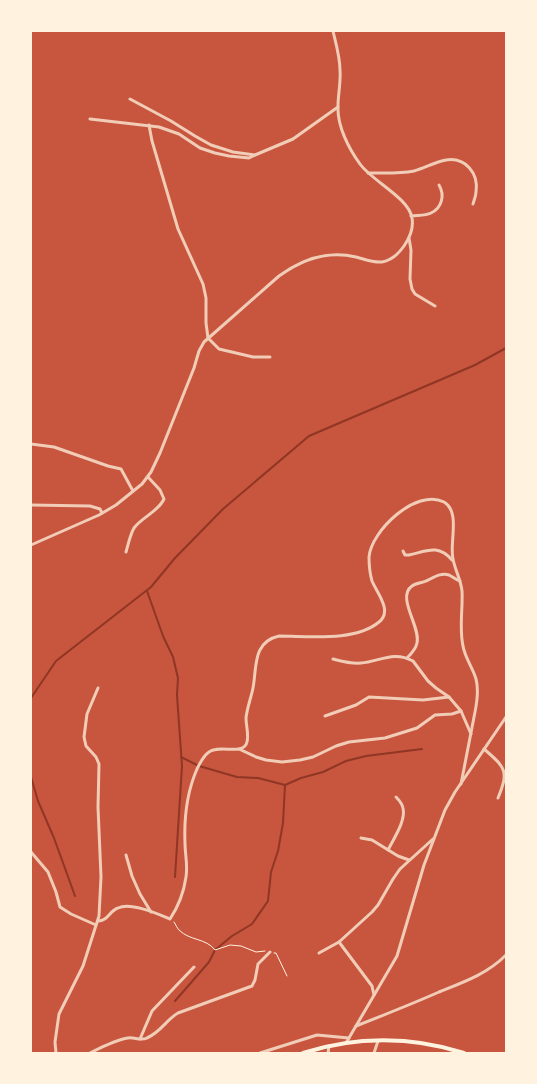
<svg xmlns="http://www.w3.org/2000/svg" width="537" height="1084" font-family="Quicksand,sans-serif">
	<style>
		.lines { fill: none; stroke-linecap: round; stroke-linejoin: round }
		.stream { stroke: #8f3625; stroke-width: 2 }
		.path { stroke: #fff3e0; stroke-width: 1 }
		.minor { stroke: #f1ccb7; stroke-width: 3 }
		.secondary { stroke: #fff3e0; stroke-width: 4 }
	</style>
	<rect width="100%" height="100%" fill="#c8553d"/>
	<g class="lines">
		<g class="stream">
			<polyline points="147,591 163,636 173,657 178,678 177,695 182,766 175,877"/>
			<polyline points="31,698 56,661 151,587 175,558 223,509 309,436 475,365 506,348"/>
			<polyline points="181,757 199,766 237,777 258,778 285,785 301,778 323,772 346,761 366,756 422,749"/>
			<polyline points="31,777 38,801 54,838 75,896"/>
			<polyline points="175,1001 209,962 215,950 232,936 252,924 268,901 271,872 278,851 283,823 285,785"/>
		</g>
		<g class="path">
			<path d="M174,922C176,925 177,928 179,930C190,941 206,938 215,950L230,945L241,946L256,952L265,951"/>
			<polyline points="274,953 276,953 287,976"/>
		</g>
		<g class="minor">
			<polyline points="130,99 171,121 195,136 211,145 233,152 255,155 293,139 338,107"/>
			<polyline points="90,119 159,127 179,134 200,148 215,153 229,156 249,158 255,155"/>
			<polyline points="149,125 152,141 178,229 203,284 206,298 206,323 208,338 219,349 253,357 270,357"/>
			<path d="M368,173C383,173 399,174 414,171C425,168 435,162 446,160C465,157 479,173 476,192C476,196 474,200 473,204"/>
			<path d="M411,216C418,215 425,216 431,213C442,208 445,195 439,185"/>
			<polyline points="409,238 411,250 410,279 412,289 415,294 435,306"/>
			<polyline points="31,444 54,447 108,466 121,469 133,491"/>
			<polyline points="31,505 90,506 100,509 102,513"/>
			<path d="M31,545L99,515L116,505L142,484L151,472L160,453L194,368L199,351L204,342L279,276C301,260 328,250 356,257C364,259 373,263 382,262C399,259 415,235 412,218C409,198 372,181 360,164C349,149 337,126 338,106C338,94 341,82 340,70C340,57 336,44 333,31"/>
			<path d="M403,551L405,555H409C427,551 438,544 452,560"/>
			<path d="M126,552C128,545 130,535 134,528C142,517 158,512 164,499L160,490L148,477"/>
			<path d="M407,658C411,654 416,649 417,643C421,627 396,597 412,586C416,583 422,583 426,581C433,578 441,572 449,575C453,577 456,580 460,581"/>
			<path d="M333,659C341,661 351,664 361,663C379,662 393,650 413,661L428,681L436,688L449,697L461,711L471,734"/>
			<polyline points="325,716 356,705 369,697 423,700 449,697"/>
			<polyline points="239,749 256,757 266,760 282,762 300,760 313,757 336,746 349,742 385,738 417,728 435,715 452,714 461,711"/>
			<path d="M484,749C506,768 509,771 498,798"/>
			<polyline points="361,838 372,840 398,856 409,860"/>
			<path d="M388,850C394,838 406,821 403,808C402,803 399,800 396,797"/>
			<polyline points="31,852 48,872 56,892 60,907 71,914 96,925"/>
			<polyline points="126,855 132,876 140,894 151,912"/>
			<path d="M98,921C108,921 109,911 118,908C131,902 158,914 170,919C178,907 184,891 186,877C188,866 185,854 185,843C184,819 187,792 197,769C200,763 203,756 209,752C219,744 244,756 247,742C249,734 246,726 246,718C247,708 251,698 253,688C257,668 252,642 279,636C309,636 355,642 379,622C393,611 377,593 372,581C370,574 369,565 369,557C371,531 416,488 444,502C461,512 449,543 453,559C455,570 461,580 462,591C463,609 459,628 463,646C465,658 473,668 476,679C479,690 477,702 475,712L461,784"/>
			<polyline points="339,942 372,986 374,995"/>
			<polyline points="319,953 339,942 372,912 378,905 393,879 400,869 433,839"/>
			<path d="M356,1026C384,1015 412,1004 439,992C464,982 487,974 506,955"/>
			<polyline points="140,1039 152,1011 194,967"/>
			<polyline points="346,1043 397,956 424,865 445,810 455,792 506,717"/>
			<polyline points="56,1053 55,1042 59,1014 83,966 99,916 101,877 98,807 99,764 96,757 86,746 84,737 87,714 98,688"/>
			<path d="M90,1053C102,1047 115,1040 128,1038C134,1037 141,1041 147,1038C161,1032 167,1019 178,1013L252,986L255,980L258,964L270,952"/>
			<polyline points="260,1053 317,1035 349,1038"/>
			<polyline points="328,1053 329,1046"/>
			<polyline points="374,1053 378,1041"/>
		</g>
		<path class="secondary" d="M303,1053C355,1036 412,1036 464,1053"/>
	</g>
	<rect width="537" height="1084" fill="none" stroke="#fff3e0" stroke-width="64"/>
</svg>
